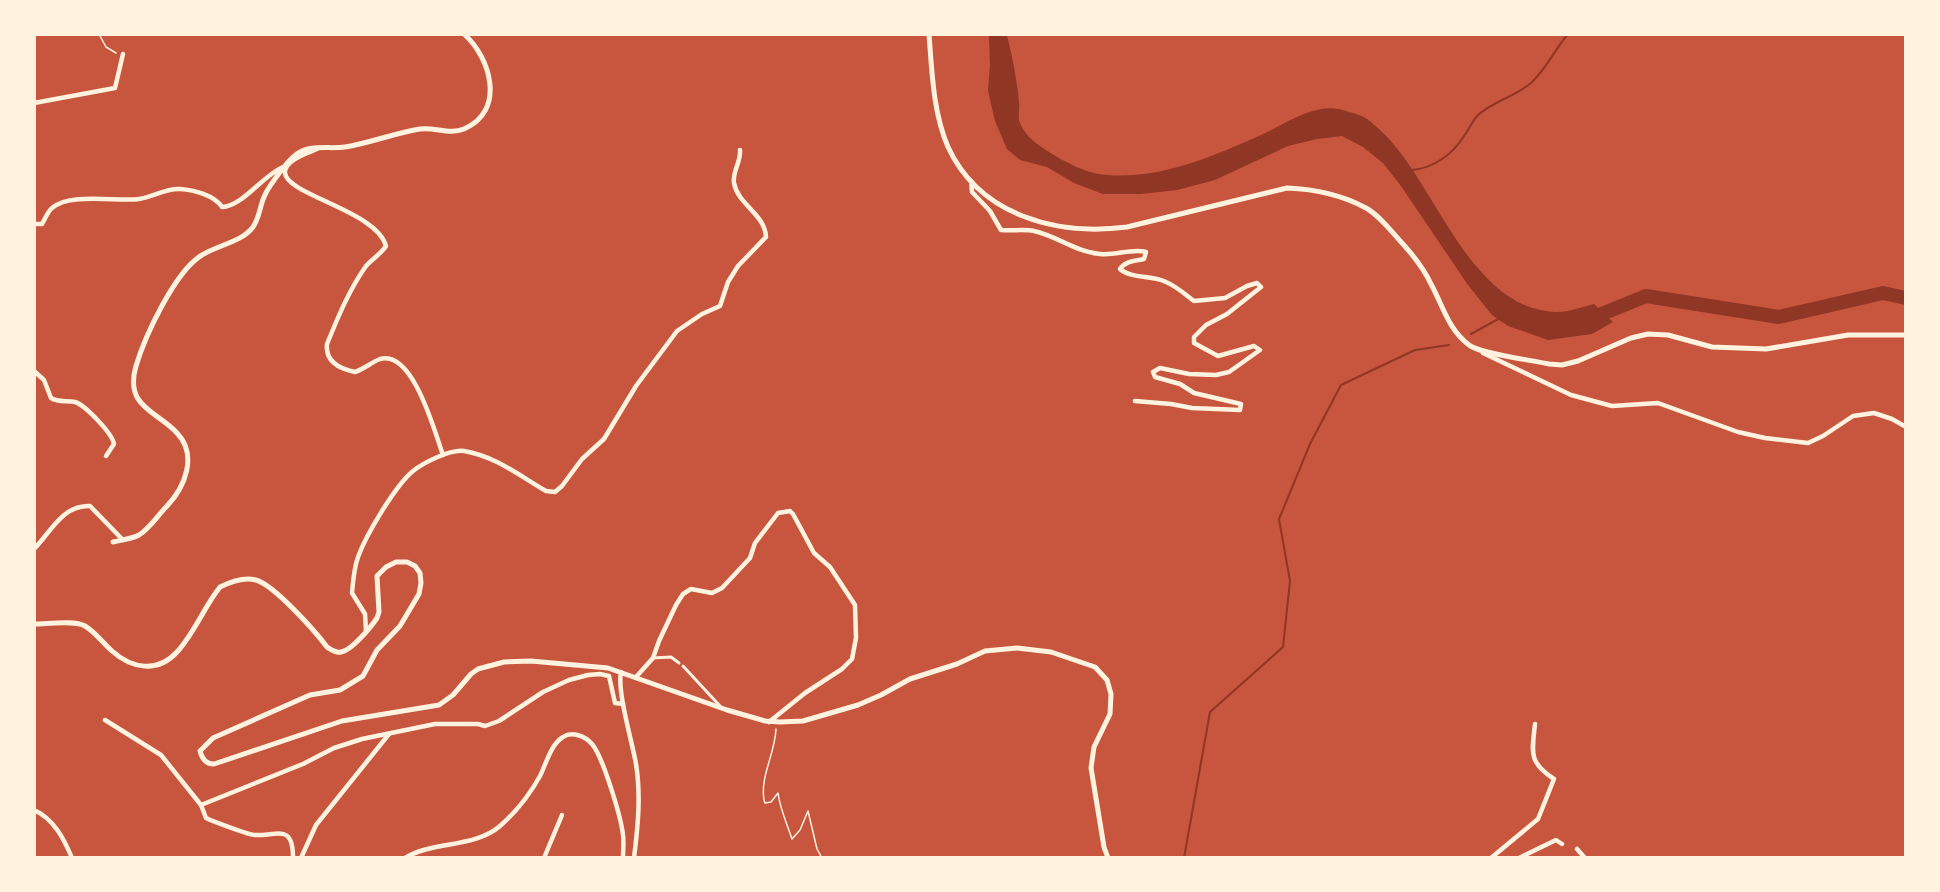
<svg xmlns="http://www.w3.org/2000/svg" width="1940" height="892" font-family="'Sofia Sans Condensed',sans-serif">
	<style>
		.water { fill: #8f3625 }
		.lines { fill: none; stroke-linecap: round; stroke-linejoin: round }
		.stream { stroke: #8f3625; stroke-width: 2 }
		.river { stroke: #8f3625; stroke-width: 14 }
		.path { stroke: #fff3e0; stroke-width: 1.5 }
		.pedestrian { stroke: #fff3e0; stroke-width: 3 }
		.minor { stroke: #fff3e0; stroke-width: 4.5 }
		.tertiary { stroke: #fff3e0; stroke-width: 5 }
	</style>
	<rect width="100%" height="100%" fill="#c8553d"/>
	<path class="water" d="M989,35H1007C1012,56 1017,79 1019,102C1020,107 1018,114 1019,120C1024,138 1043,148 1057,157C1070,164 1085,172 1099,174C1154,182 1212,157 1261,135C1286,124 1317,100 1346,111C1353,113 1361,115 1367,119C1372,122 1376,127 1381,131C1436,182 1468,307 1554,312C1567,313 1582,307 1594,304L1613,322L1592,334L1548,340L1508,326L1492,315L1468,285L1401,186L1383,163L1363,147L1342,136L1317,139L1288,146L1215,180L1177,190L1141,194H1103L1074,183L1047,167L1020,160L1007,149L995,121L988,91L990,65Z"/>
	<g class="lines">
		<g class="stream">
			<path d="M1412,170C1434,168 1453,154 1464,136C1469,129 1472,122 1477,116C1492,101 1516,97 1532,82C1547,68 1555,49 1568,34"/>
			<polyline points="1471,334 1500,318"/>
			<polyline points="1184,858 1210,712 1283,647 1290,581 1279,519 1310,444 1341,385 1415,350 1449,345"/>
		</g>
		<polyline class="river" points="1587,320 1646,296 1779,317 1883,293 1906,298"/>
		<g class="path">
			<polyline points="99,34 106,47 116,53"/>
			<path d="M776,729C775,754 760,776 764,800L765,803L771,802L778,793C780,809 787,824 792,839L800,830L808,811L817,849L822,858"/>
		</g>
		<g class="pedestrian">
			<polyline points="652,658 671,657 679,663"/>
			<polyline points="683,666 720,706"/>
		</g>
		<g class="minor">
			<polyline points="34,103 115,88 123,54"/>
			<path d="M317,149C308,153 284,160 285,173C287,195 377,211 386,246C381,254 372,259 366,266C349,290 338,317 327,344C325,362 340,369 355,372C364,369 372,362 380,359C413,349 435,433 443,455"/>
			<path d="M971,181L972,192L990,211L1001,230C1012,231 1025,229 1034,231C1057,236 1076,252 1100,254C1115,256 1132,248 1146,252L1144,259C1135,261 1125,261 1120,269C1131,279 1152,275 1166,282C1176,286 1186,295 1194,301L1225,298L1247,286L1257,283L1261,287L1227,314L1206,325L1194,337V343L1218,356L1254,346L1260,350L1229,372L1216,375L1189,374L1160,368L1153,372L1155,377L1180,384L1194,393L1241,404L1240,410L1192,408L1171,404L1135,401"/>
			<path d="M34,224H42C45,219 48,211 52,208C70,192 118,202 139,199C153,197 166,188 180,189C194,190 214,195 222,207C243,206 262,176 283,167"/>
			<polyline points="1483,353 1571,395 1612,406 1658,403 1738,432 1765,438 1808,443 1823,436 1853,416 1874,413 1892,419 1906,427"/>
			<path d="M34,371L44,380L51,398C59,403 66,400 75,402C85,405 112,433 114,444L106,456"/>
			<path d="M34,549C51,532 62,505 90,506L123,540"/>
			<path d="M366,631L365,614L352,593C353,581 354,568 358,557C366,535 395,486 413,471C423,463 450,449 464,451C495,456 520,476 546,491L555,492L562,486L582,459L604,439L636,386L677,331L702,314L720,306L728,282L738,266L766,237C765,214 738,205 734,183C732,172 741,162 740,150"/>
			<path d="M621,672C617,692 632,741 636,764C641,795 638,826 634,858"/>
			<polyline points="636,677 653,658 659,641 676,605 683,594 691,589 712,593 722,588 750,558 755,543 778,513 790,511 793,514 814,553 830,567 855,605 856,638 852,659 842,669 805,693 769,722"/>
			<path d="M105,720L161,755L201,805L206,818C212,821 249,835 255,835C277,836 293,823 293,858"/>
			<polyline points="201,805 303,764 334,748 362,739 435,724 478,724 485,726 499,721 543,692 569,680 588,675 600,674 609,676 615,703 623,704"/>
			<path d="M34,810C54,819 64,839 72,858"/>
			<polyline points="1577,849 1585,858"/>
			<polyline points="301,858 316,825 389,734"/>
			<path d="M405,858C432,841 475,848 500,826C515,813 530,794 540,776C546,764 551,744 563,737C572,731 585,736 592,744C603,757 621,817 623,835C624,842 623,850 623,858"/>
			<polyline points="544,858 562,815"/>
			<path d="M1491,858L1538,819L1554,779C1528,762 1532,752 1535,724"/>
			<polyline points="1519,858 1556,840 1562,844"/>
		</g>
		<g class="tertiary">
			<path d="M929,34C932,72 933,112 948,147C980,216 1057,236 1127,227L1287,188C1314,189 1342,195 1366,208C1380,216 1391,231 1402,243C1413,255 1424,269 1431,284C1443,306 1448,329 1469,345C1480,354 1532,360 1549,364L1562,365L1578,361L1631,338L1648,334L1668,335L1712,347L1766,349L1848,335H1906"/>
			<path d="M113,542C121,540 132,539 139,535C150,528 158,515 167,506C185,487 198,455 177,433C157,411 124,407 136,366C145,336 175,271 202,255C218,245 242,242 253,227C259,219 260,206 264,197C268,187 277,176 284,167C288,162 294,155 300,152C313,145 331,149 345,147C370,143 395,133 420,129C435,127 450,135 464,129C506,111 491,58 464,34"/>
			<path d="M34,624C47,624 75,620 85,626C95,632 103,643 112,651C132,669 158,673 177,652C195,632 204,607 220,587C230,582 245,577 256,580C274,585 315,631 327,647C332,650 335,653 341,652C351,651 371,627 377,618L379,612L377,576L386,567L396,562H407L415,566L420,573L421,583L419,594L400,626L377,650L363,676L340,690L310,695L213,738L200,751C202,759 206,764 214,764L342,721L439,705L453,695L471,674L478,669L504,662L531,661L608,668L727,710L765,721L780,722L803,721L858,705L881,695L910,679L957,664L985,651L1017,648L1051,652L1095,667L1107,680L1111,694L1110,714L1094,747L1091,768L1104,847L1108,858"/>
		</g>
	</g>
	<rect width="1940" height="892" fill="none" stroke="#fff3e0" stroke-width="72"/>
</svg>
